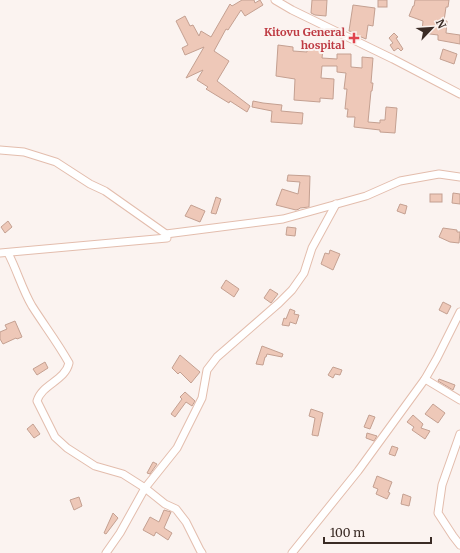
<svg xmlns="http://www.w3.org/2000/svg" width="460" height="553" font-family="Merriweather,serif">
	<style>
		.building { fill: #eec8b8; stroke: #c4a091 }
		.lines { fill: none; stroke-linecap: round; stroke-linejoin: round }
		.minor-casing { stroke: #e3bdad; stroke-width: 9 }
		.minor { stroke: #fff; stroke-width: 7 }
		.health-dot { fill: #e0444e; stroke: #fbf3f0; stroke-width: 1.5 }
		.labels { text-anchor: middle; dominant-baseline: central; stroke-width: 4; stroke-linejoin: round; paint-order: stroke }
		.health-label { font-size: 11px; font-weight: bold; fill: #be3a42; stroke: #fbf3f0; text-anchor: end }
	</style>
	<rect width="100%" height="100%" fill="#fbf3f0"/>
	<g class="building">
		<polygon points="242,0 254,0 255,3 260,0 263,5 245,16 241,10 228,30 226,29 214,51 229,61 217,81 250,106 247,112 230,101 229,103 206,89 208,87 197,80 203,70 186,78 204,47 185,55 182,48 188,45 176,21 185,16 190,26 193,25 199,36 201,31 211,37 230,4 232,6"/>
		<polygon points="312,0 327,0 326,16 315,15 311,13"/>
		<rect x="378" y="0" width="9" height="7"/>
		<polygon points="415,0 449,0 448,7 446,7 444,21 447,21 446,33 460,35 460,44 438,40 438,35 422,33 424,30 422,31 423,21 409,16 413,6 414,6"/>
		<polygon points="353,5 375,8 373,26 368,25 366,39 354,34 354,32 349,31"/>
		<polygon points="394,33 398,37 396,38 403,49 401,51 398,48 394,51 390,45 393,43 389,38"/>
		<polygon points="278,45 293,47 293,51 307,52 307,48 323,49 322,58 337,59 337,54 351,54 351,67 362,68 362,57 373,58 371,83 373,83 372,91 371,91 368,122 380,123 380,120 385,120 386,107 397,108 395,133 380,132 380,130 354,127 355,117 347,117 348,109 345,109 347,89 344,89 346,73 337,72 337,66 322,66 321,78 334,79 333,99 320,98 320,102 294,100 295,79 276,76"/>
		<polygon points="443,49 457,54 454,64 440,59"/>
		<polygon points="253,101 263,103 282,105 281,111 303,113 302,124 271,122 272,111 252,107"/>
		<polygon points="288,175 310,176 309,207 300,208 299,209 296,210 276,205 282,189 298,194 300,182 287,181"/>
		<polygon points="453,193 460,194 460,204 452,203"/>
		<rect x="430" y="194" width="12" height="8"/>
		<polygon points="216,197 221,199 216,214 211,213"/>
		<polygon points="400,204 407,206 405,214 397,211"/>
		<polygon points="191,205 205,211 200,222 185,216"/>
		<polygon points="8,221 12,227 5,233 1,227"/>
		<polygon points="287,227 296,228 295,236 286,235"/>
		<polygon points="443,228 457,230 457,232 460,232 459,243 450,242 439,237"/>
		<polygon points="330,250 340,254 333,270 321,264 325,253 329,254"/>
		<polygon points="226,280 239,289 234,297 221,288"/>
		<polygon points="270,289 278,294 271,303 264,298"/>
		<polygon points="443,302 451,306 447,314 439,310"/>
		<polygon points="290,309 295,311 294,314 299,315 296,324 290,322 289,326 282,325 284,318 286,319"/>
		<polygon points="15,321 22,337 17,339 16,338 3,344 0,339 0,332 7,329 5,325"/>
		<polygon points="262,346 283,354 282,357 267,354 266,357 265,357 263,365 256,364"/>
		<polygon points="180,355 200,372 191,383 180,372 178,374 172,368"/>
		<polygon points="45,362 48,368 37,375 33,369"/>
		<polygon points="333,367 342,370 340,375 335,374 333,378 328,375"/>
		<polygon points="439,379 455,385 453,390 438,381"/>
		<polygon points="185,392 195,401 192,406 186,402 175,417 171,414 182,399 180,397"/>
		<polygon points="433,404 445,413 438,423 425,414"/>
		<polygon points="311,409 323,413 318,436 312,435 315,418 309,416"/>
		<polygon points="369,415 375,417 370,429 364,427"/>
		<polygon points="413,415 423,424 421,428 430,431 425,439 412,430 414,427 407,422"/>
		<polygon points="33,424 40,434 34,438 27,429"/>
		<polygon points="367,433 377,436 374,441 366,438"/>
		<polygon points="392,446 398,448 395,456 389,454"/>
		<polygon points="153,462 157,464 150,474 147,473"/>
		<polygon points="377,476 392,482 388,492 390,493 387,499 376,494 378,489 373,487"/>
		<polygon points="403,494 411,497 409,506 401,504"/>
		<polygon points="79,497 82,506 74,510 70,500"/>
		<polygon points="164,510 171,512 164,528 172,533 168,540 156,532 154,536 143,530 150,517 159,522"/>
		<polygon points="113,513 118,518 106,534 104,533"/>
	</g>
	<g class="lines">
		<defs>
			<g id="minor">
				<polyline points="275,0 292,10 393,59 460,94"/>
				<polyline points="0,150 24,152 56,162 90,184 105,191 166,234"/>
				<polyline points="0,253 167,238 166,234 283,219 366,196 400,181 439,174 460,177"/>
				<path d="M8,253C17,270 22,289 32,306C44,325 58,343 69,363C65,381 42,384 37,401L55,437L67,448L95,466L123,474L145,488L165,504L176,509L186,522L200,550L202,553"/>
				<polyline points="425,379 460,400"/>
				<polyline points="460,434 442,485 438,513 453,536 460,545"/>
				<polyline points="106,553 120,533 145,488 177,448 202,398 207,370 217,357 279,303 292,290 304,273 312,248 336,204"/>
				<polyline points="292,553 358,471 425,379 437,358 460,312"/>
			</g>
		</defs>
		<use href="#minor" class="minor-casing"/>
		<use href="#minor" class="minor"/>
	</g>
	<path class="health-dot" d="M352 32h4v4h4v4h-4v4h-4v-4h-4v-4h4z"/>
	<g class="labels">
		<g class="health-label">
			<text x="345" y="32">Kitovu General<tspan x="345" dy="13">hospital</tspan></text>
		</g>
	</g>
	<g transform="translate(432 28) rotate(65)" stroke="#fbf3f0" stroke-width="3" paint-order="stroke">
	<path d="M0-3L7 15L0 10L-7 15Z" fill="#3a2b25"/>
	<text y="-6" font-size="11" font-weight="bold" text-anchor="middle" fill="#3a2b25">N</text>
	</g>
	<path d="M324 537v6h107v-6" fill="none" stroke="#3a2b25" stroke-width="2"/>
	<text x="330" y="537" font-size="12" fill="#3a2b25" stroke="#fbf3f0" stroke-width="3" paint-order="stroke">100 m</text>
</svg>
